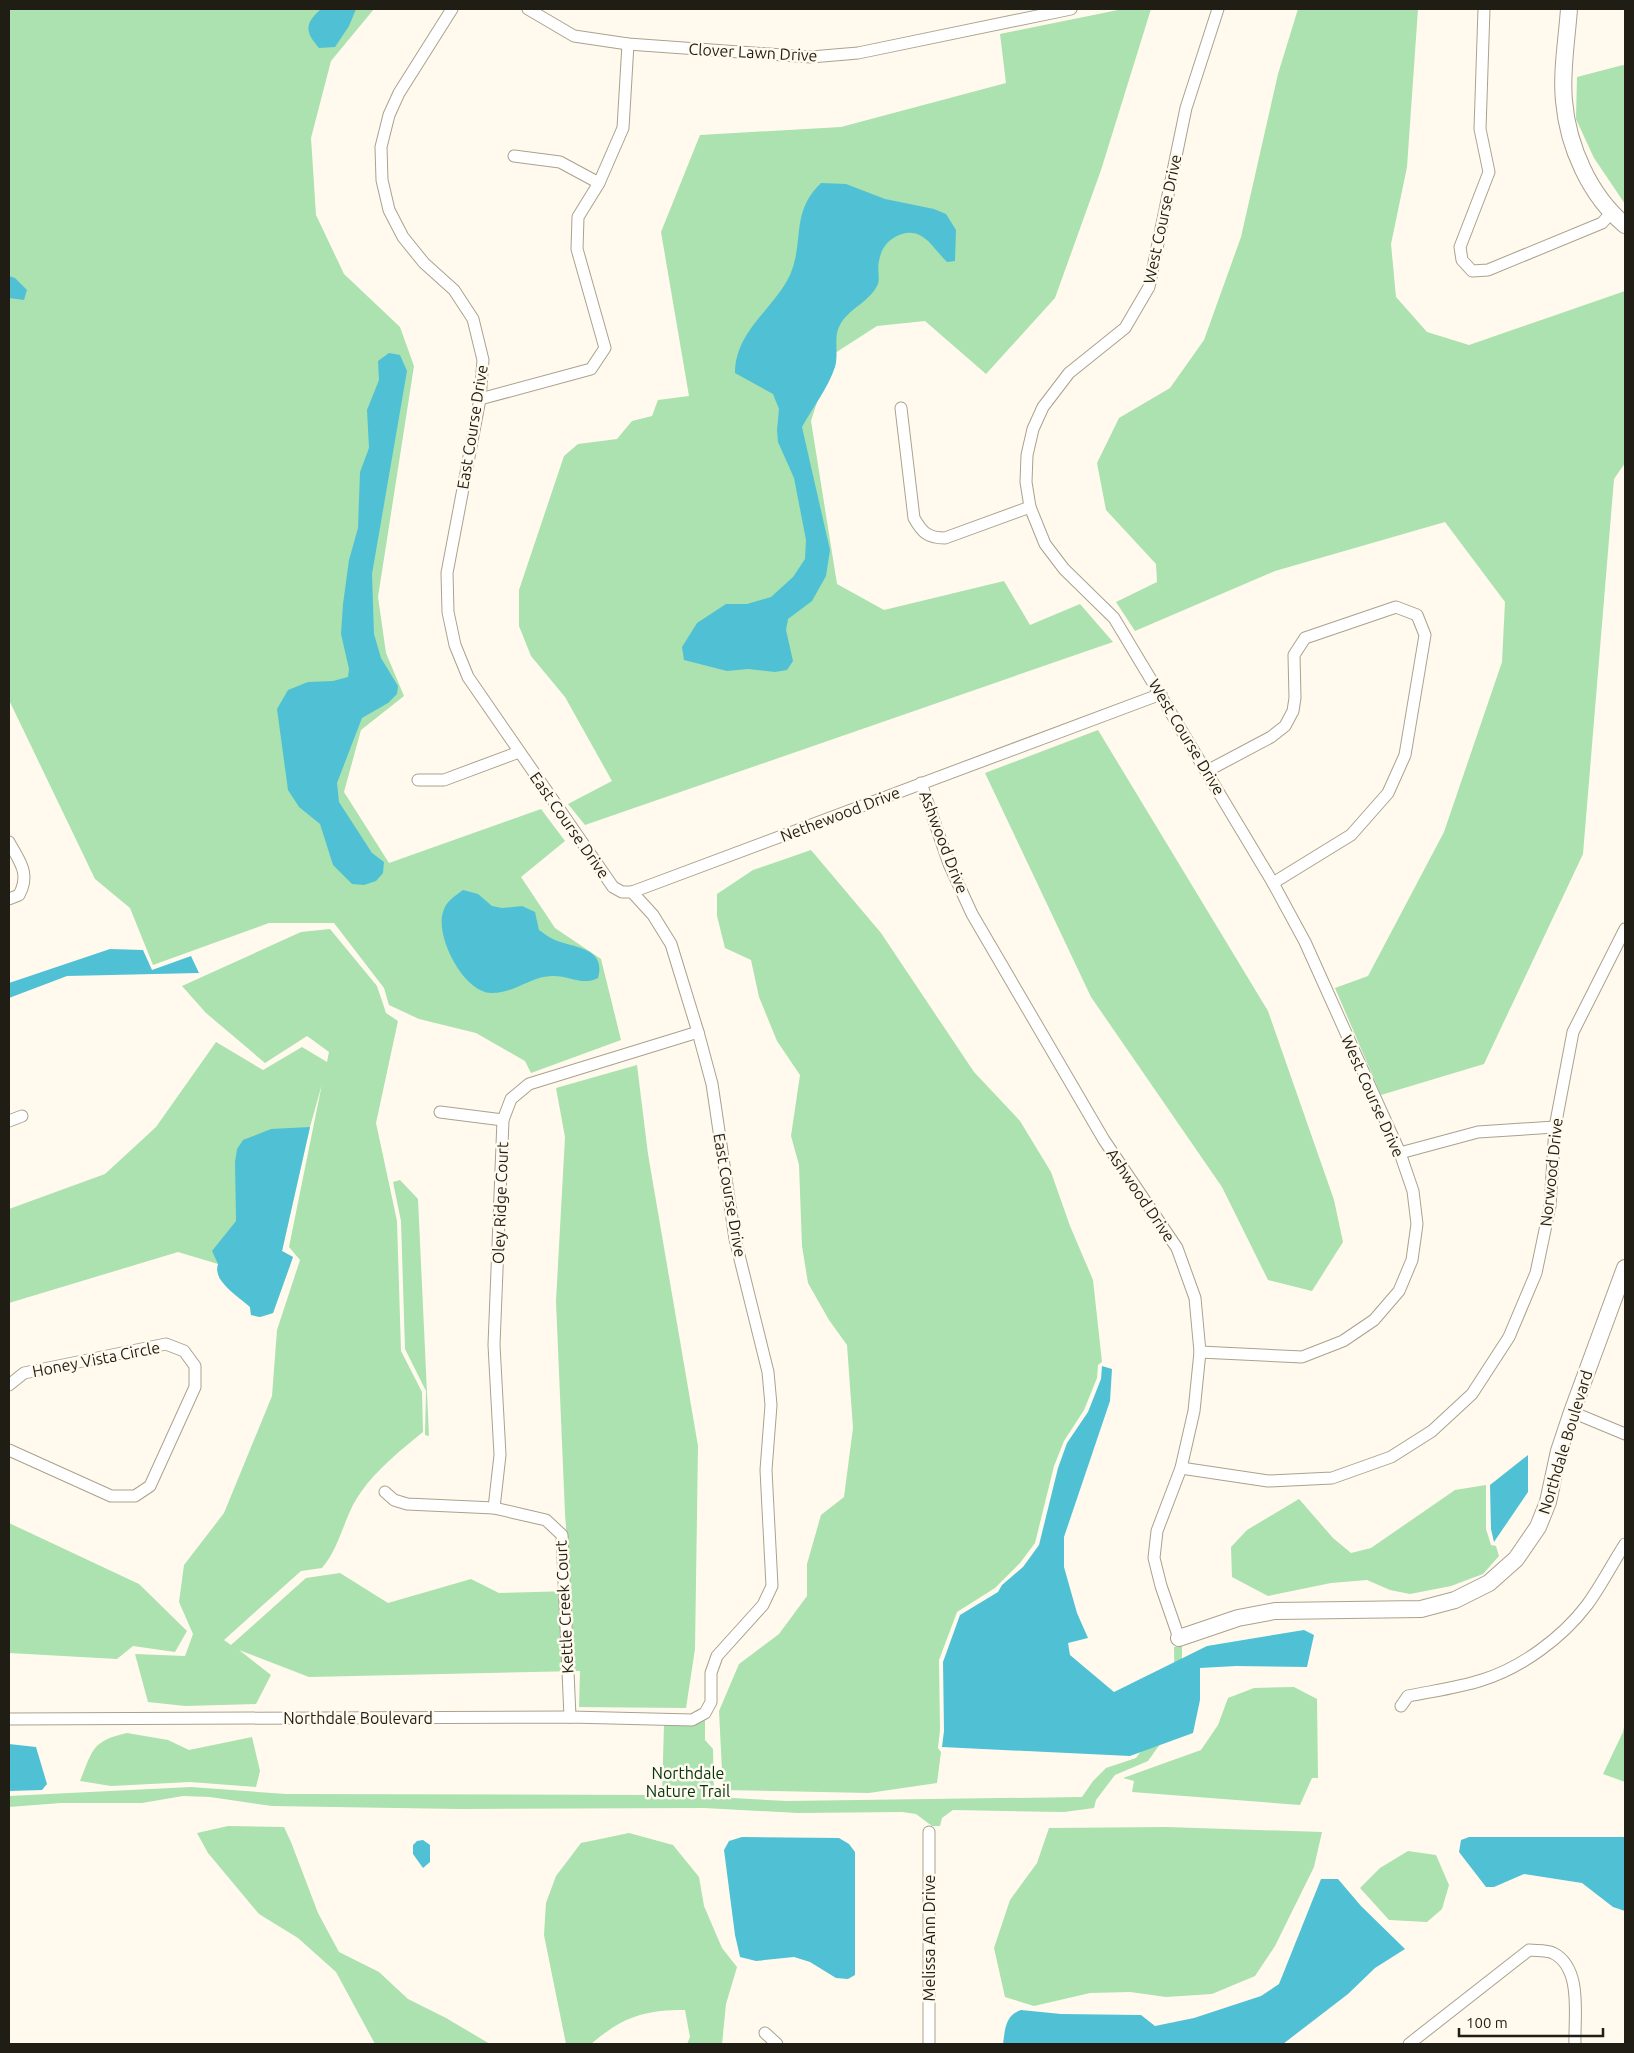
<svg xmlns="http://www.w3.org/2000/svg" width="1634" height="2053" font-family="Ubuntu,sans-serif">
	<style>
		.green { fill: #abe2af }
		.water { fill: #50c1d4 }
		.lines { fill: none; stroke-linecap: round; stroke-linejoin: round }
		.street-casing { stroke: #aaa28e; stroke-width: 13 }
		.secondary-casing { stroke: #aaa28e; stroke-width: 18 }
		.street { stroke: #fff; stroke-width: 11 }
		.secondary { stroke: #fff; stroke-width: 16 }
		.labels { text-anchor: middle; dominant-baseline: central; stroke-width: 5; stroke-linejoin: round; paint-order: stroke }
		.street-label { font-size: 16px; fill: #201d15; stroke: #fffaed }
		.park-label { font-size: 16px; fill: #02330e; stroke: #fffaed }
	</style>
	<rect width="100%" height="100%" fill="#fffaed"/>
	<g class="green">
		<polygon points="9,9 374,9 331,61 311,138 316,215 344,274 400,327 414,366 378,597 386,653 404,696 361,730 344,792 389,863 541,809 565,841 521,877 555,928 601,959 621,1040 531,1073 525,1061 476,1033 419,1019 389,1005 384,988 334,923 269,923 153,965 130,908 95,879 9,700"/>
		<polygon points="1123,9 1151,9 1101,170 1055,298 986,374 925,321 877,326 832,355 811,421 837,584 884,610 1004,581 1030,625 1080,604 1113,642 585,825 568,804 612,781 565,697 531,656 519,626 519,590 564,456 578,444 617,439 632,421 652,416 658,400 689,396 661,232 700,135 841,127 1006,83 1000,34"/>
		<polygon points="1298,9 1418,9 1407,167 1391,244 1396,297 1427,332 1469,345 1625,291 1625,463 1614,479 1583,854 1484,1064 1381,1095 1335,988 1368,976 1444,832 1502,662 1505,602 1445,522 1275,571 1135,631 1116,602 1157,582 1156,564 1106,510 1097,463 1119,418 1170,388 1204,340 1241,237 1278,74"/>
		<polygon points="1623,65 1625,66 1625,204 1594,158 1576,119 1577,77"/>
		<polygon points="1098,730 1268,1011 1334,1200 1343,1242 1312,1291 1268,1280 1222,1187 1091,997 985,773"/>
		<polygon points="811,850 881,933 974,1072 1020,1121 1051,1172 1070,1226 1093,1280 1102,1362 1098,1365 1097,1378 1084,1410 1064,1441 1054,1466 1035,1543 1020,1563 995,1588 957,1612 939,1660 940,1730 938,1748 941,1752 937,1783 869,1793 723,1790 719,1711 739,1664 779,1634 807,1596 807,1564 821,1515 844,1497 853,1428 847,1345 829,1320 808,1283 802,1246 799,1165 791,1136 800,1075 777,1041 759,997 751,960 725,948 717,916 717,894 753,870"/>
		<path d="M330,929L377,986L386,1013L398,1021L376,1123L397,1221L401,1351L422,1392L423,1432C401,1450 377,1469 361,1492C344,1515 341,1546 322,1568L301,1571L224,1640L231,1645L306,1578L340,1573L388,1603L471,1579L499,1593L571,1591L565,1514L556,1301L565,1137L556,1088L637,1065L648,1154L698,1446L695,1649L686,1708L579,1707L580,1671L309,1677L239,1650L271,1675L256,1704L185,1706L148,1702L135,1654L185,1656L193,1634L179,1602L184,1565L224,1513L272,1396L277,1330L300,1260L289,1247L322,1084L310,1127L282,1251L293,1257L273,1313L260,1317L251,1315L250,1307L219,1278L218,1264L178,1252L9,1303V1209L105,1174L156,1127L216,1042L263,1070L302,1047L327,1062L329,1052L307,1036L265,1063L206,1013L182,986L301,932Z"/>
		<polygon points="400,1180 418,1199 429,1436 425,1435 426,1391 405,1349 401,1221 393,1182"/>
		<polygon points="1486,1485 1486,1529 1491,1545 1496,1546 1499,1556 1483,1574 1451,1586 1410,1594 1390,1590 1367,1580 1331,1583 1268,1596 1232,1577 1231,1547 1247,1530 1299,1499 1333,1538 1351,1553 1371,1548 1455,1490"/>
		<polygon points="9,1523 139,1584 187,1631 175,1652 133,1646 117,1659 9,1653"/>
		<polygon points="1182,1645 1182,1665 1188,1705 1148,1761 1115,1775 1096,1800 1094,1808 1064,1812 953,1810 942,1818 940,1826 932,1826 916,1814 902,1812 798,1813 704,1808 459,1809 272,1806 210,1797 183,1796 142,1803 61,1803 9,1807 9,1796 191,1787 286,1794 662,1795 664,1724 699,1723 705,1720 705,1740 713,1749 714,1797 787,1801 1082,1797 1093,1781 1106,1768 1136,1758 1175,1705 1174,1647"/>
		<polygon points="1294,1687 1317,1699 1318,1778 1312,1778 1300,1805 1132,1792 1134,1781 1123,1778 1201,1750 1218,1725 1228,1698 1254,1688"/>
		<polygon points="1625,1721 1625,1782 1603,1774 1623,1732"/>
		<path d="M127,1733L168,1740L189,1750L252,1737L260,1771L256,1787L190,1782L111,1786L80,1781C93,1749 92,1741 127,1733Z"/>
		<polygon points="228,1826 284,1827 291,1842 318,1913 339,1952 379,1972 408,1999 446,2018 490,2044 375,2044 336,1972 298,1938 259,1914 208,1853 197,1833"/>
		<polygon points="1166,1827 1322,1832 1314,1867 1275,1946 1255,1976 1212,1994 1166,1997 1130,1992 1090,1993 1034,2006 1005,1997 994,1948 1010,1900 1037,1863 1049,1828"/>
		<path d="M629,1833L673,1845L699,1877L704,1906L722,1948L737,1967L726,2004L722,2044H687L690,2037L685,2010C643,2010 623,2017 591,2044H566L544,1935L546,1903L556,1876L581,1843Z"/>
		<polygon points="1408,1851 1436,1855 1449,1885 1442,1909 1427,1922 1389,1920 1360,1888 1380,1868"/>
	</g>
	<g class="water">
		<path d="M321,9H356L349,26L335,47L319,48C305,32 304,24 321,9Z"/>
		<path d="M821,183L846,184L885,199L934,209L946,214L956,230L955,261L947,262C935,251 924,227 902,234C889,238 881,248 879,261C877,268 880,277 878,284C870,302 849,308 840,325C833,336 839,354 835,367C828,388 813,407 802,427L830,550L826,576L812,601L788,619L786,630L793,661L787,670L775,672L748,669L727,671L684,660L682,647L697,623L726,604H747L771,597L793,577L805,559L806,540L794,478L778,442L777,430L779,409L773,394L735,373C735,331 774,309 790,275C805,240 790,213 821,183Z"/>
		<polygon points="9,276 15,278 27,290 24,300 9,298"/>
		<polygon points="389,353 400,355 407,371 372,574 374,634 381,658 398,686 397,694 388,703 362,718 337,783 339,802 372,853 384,862 383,873 376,881 364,885 352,884 333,865 320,824 299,807 288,790 277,709 288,690 308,682 333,681 348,677 349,669 341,634 343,604 349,560 358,528 360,472 369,448 367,410 379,380 378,361"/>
		<path d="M463,890L478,894L492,906L502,908L522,906L535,912L539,930C544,933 548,937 553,939C571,948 607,946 598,978C583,986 569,976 554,976C532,975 514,994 491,993C463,992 435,936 443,912C446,901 455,896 463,890Z"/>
		<polygon points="110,949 143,950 152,970 191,956 199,973 67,976 9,998 9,983"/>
		<path d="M310,1127L282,1251L293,1257L273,1313L260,1317L251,1315L250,1307C239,1297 212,1281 218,1264L212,1251L236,1221L235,1162L237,1149L243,1140L271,1129Z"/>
		<polygon points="1102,1366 1112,1369 1110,1401 1064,1537 1064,1567 1077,1613 1088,1638 1068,1643 1070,1655 1114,1692 1207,1646 1304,1630 1314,1635 1307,1667 1236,1666 1200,1668 1200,1700 1193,1733 1130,1756 942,1747 944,1731 943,1662 960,1615 998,1592 1002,1585 1023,1567 1039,1545 1058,1468 1067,1443 1088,1412 1101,1379"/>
		<polygon points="1528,1455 1528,1492 1494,1542 1491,1529 1490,1485"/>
		<polygon points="9,1744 36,1747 47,1784 42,1790 9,1791"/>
		<polygon points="742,1837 839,1838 849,1844 855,1852 855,1975 848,1979 836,1978 810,1962 794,1957 756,1961 740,1957 735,1935 724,1850 729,1841"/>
		<polygon points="1469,1837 1625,1837 1625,1911 1613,1907 1582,1883 1524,1874 1494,1887 1486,1887 1459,1852 1461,1840"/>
		<polygon points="423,1840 430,1845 430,1862 423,1868 413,1854 413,1845 417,1841"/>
		<path d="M1321,1879H1338L1361,1906L1405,1949L1375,1968L1348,1994L1283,2044H1003C1005,2030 1005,2015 1021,2010L1061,2014L1141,2015L1155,2026L1194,2018L1261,1996L1279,1984Z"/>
	</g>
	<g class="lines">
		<defs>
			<g id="street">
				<polyline points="528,9 574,36 628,44 811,57 858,53 1071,9"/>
				<polyline points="1484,9 1480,129 1489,172 1460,247 1462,260 1472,271 1488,270 1602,223 1611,213"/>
				<polyline points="514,156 560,162 599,183"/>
				<polyline points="480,399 591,369 605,348 577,249 578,217 599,183 623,128 628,44"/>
				<path d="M901,408L914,518C922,532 927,538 945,538L1030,507"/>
				<polyline points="1207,771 1271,737 1285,726 1293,711 1295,698 1294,655 1305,638 1396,607 1417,615 1425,635 1405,755 1388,793 1351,835 1273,883"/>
				<polyline points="418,780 444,780 519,752"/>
				<polyline points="921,783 949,864 972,914 1104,1140 1177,1248 1195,1298 1200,1352 1194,1411 1181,1468 1157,1531 1154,1558 1161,1586 1179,1638"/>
				<path d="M9,842C19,861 31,873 19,895L9,899"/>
				<polyline points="632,892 1161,694"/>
				<polyline points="440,1112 503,1120"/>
				<polyline points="9,1121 22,1116"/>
				<polyline points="1400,1153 1478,1132 1555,1127"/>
				<polyline points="1200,1352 1302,1357 1343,1341 1374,1320 1399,1291 1412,1260 1417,1224 1413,1191 1400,1153 1305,942 1273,883 1114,618 1064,569 1045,544 1030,507 1026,482 1027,455 1033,429 1043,407 1069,373 1125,328 1149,287 1186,108 1218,9"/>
				<polyline points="9,1385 24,1373 166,1344 184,1351 195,1366 195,1387 150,1486 135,1496 111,1496 9,1450"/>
				<polyline points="1572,1412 1625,1434"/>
				<polyline points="1181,1468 1268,1481 1332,1478 1391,1457 1432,1431 1472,1394 1509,1337 1536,1273 1550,1206 1555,1127 1573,1032 1625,929"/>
				<polyline points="385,1492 394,1500 407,1504 494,1508 546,1520 562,1535 570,1717"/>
				<polyline points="494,1508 500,1455 494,1345 503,1120 511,1099 529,1084 698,1032"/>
				<path d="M1401,1706L1408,1696C1432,1691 1458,1688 1482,1680C1521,1668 1562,1638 1587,1605C1601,1586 1612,1564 1625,1544"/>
				<polyline points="9,1719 570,1717 692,1720 705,1713 711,1702 711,1673 717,1656 763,1605 772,1586 766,1470 771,1405 768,1372 735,1239 712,1084 698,1032 671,944 653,915 632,892 622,892 613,887 468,677 455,645 448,612 447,573 480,399 483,360 473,319 454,290 424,263 403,237 389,210 382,180 381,147 389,115 399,93 452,9"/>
				<polyline points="765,2033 777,2044"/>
				<polyline points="929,2044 929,1832"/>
				<path d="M1409,2044L1529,1950C1536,1951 1546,1950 1553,1953C1583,1968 1574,2017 1575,2044"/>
			</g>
			<g id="secondary">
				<path d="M1569,9C1567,38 1561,72 1564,101C1568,147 1590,196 1625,225"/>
				<polyline points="1179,1638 1238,1618 1275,1611 1421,1609 1455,1600 1489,1583 1516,1559 1538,1527 1548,1502 1559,1451 1572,1412 1625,1268"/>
			</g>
		</defs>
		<use href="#street" class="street-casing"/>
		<use href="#secondary" class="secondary-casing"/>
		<use href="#street" class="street"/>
		<use href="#secondary" class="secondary"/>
	</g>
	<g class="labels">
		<g class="street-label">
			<text transform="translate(753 52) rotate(3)">Clover Lawn Drive</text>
			<text transform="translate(1162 219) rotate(-78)">West Course Drive</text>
			<text transform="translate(472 427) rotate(-81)">East Course Drive</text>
			<text transform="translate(1187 737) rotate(59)">West Course Drive</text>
			<text transform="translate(840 814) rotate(-21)">Nethewood Drive</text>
			<text transform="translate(570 825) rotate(55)">East Course Drive</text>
			<text transform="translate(944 842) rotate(69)">Ashwood Drive</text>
			<text transform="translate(1373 1096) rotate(66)">West Course Drive</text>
			<text transform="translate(1551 1172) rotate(-84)">Norwood Drive</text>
			<text transform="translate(730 1195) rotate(80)">East Course Drive</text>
			<text transform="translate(1141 1195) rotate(56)">Ashwood Drive</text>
			<text transform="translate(500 1203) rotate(-88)">Oley Ridge Court</text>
			<text transform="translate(96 1359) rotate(-11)">Honey Vista Circle</text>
			<text transform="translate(1565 1442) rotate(-73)">Northdale Boulevard</text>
			<text transform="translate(564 1607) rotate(-93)">Kettle Creek Court</text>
			<text x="358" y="1718">Northdale Boulevard</text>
			<text transform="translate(929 1938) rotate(-90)">Melissa Ann Drive</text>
		</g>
		<g class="park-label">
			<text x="688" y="1773">Northdale<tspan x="688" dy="18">Nature Trail</tspan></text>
		</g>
	</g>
	<rect width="1634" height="2053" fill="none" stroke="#201d15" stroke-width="20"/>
	<path d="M1459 2028v8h144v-8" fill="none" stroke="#201d15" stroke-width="2.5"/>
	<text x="1466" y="2028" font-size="15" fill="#201d15" stroke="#fffaed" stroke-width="4" paint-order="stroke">100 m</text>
</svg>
